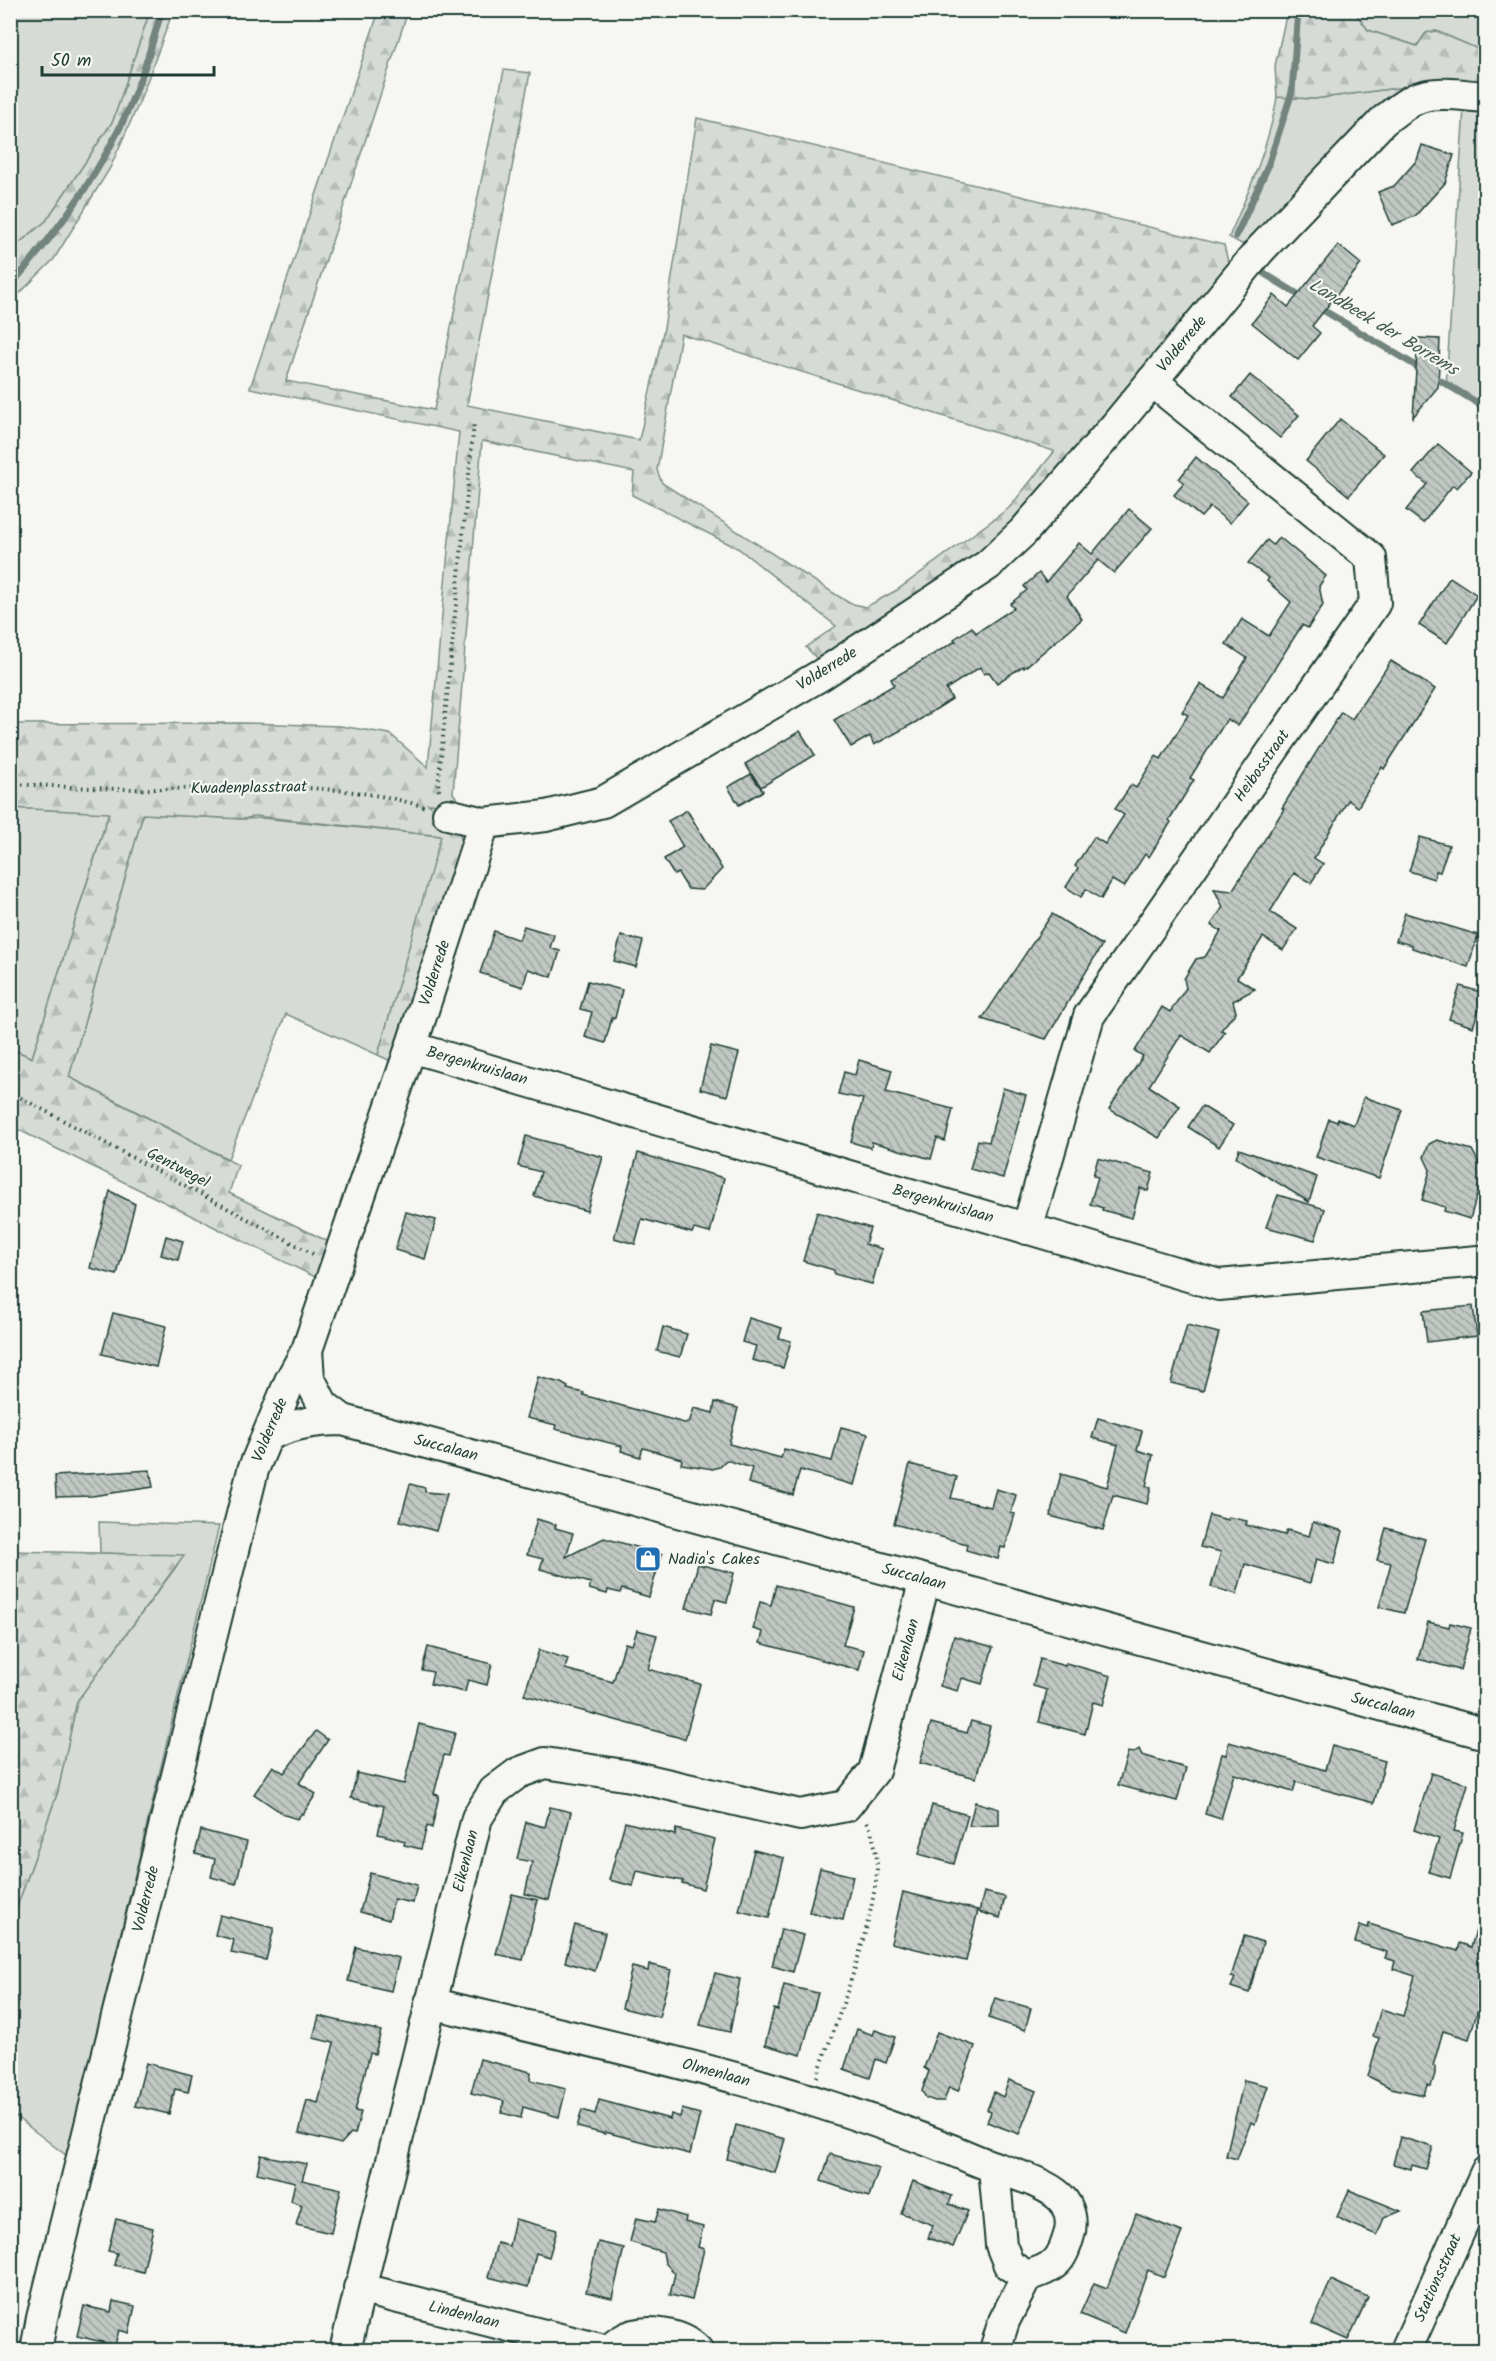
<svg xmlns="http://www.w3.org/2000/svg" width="1496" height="2361" font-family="Kalam,sans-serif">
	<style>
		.green { fill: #d6dbd6; stroke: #7a8c85; stroke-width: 1.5 }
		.forest { fill: url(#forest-firs); stroke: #7a8c85; stroke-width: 1.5; fill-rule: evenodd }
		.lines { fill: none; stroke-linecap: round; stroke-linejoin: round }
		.stream { stroke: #72847d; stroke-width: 7 }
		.building { fill: url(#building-back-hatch); stroke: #1f3d34; stroke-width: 1.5 }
		.minor-casing { stroke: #1f3d34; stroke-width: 34 }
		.path { stroke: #1f3d34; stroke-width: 4; stroke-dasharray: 1.5 4.5; stroke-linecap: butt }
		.minor { stroke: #f6f6f2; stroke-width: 30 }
		.labels { text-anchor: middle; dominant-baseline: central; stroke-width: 4.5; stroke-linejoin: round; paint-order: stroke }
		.street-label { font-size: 16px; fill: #1f3d34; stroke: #f6f6f2 }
		.poi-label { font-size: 16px; fill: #1f3d34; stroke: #f6f6f2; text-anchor: start }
		.water-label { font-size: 18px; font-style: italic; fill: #425a52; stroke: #f6f6f2 }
	</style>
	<defs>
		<pattern id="forest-firs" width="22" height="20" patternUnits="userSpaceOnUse" patternTransform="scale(1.5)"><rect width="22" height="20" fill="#d6dbd6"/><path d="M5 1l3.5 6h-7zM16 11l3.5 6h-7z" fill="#b7bdb8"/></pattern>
		<pattern id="building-back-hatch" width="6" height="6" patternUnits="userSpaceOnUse" patternTransform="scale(1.5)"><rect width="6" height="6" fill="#c1c8c3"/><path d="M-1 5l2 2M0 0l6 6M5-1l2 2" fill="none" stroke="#9ca49f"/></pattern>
	</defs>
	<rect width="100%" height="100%" fill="#f6f6f2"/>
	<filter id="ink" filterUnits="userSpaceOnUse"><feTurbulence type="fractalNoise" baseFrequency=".0167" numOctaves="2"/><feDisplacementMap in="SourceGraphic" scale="12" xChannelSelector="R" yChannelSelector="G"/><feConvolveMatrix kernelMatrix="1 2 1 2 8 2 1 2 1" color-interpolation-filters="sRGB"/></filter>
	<g filter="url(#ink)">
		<g class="green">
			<polygon points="10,11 150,11 113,121 46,221 13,248 10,247"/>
			<polygon points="1354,11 1485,11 1485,52 1436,31 1426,33 1417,46 1368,30"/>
			<path d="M1412,86L1247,247L1229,237C1249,191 1269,146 1277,97L1314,99Z"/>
			<polygon points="1464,108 1485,110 1485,411 1446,386"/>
			<polygon points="10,808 109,812 32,1058 11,1048"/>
			<polygon points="143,814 244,819 262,818 442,836 378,1055 286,1014 228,1159 69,1077"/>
			<polygon points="99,1522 219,1526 67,2156 11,2113 11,1924 58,1791 77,1701 184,1556 100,1553"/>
		</g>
		<g class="forest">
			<polygon points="150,11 173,11 139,103 110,168 54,259 11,302 11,247 13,248 46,221 113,121"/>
			<path d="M379,11H408L286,381L434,410L504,70L530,73L467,405L639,440L664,328L697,118L1224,245L1230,270L1020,527L822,664L806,647L836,626L739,549L632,495L634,472L482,441L453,793L463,806L428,804C446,818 462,823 462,848L397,1064L378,1055L441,836L255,816L244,819L143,814L69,1077L238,1165L229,1193L329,1242L317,1278L11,1126L10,1048L32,1058L109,813L11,808V724L243,723L340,726L390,734L428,767L459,432L250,388ZM681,334L1054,451V452L1009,508L897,590L866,607L849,603L662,483L657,470Z"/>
			<polygon points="1287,11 1354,11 1368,30 1417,46 1426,33 1436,31 1485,52 1485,84 1412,86 1314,99 1277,97 1275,66"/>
			<polygon points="11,1551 184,1555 77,1701 58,1791 11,1924"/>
		</g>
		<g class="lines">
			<g class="stream">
				<polyline points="1236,236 1268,166 1292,92 1298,10"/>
				<polyline points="1265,274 1304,298"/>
				<path d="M10,286C61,228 112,157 138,85C148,61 154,35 162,10"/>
				<polyline points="1318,307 1486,408"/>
			</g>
		</g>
		<g class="building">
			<polygon points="1422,145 1454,155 1445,183 1415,216 1392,225 1378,192 1394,186 1417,160"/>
			<polygon points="1338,245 1361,264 1312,326 1320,333 1298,360 1252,323 1274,295 1288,307"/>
			<polygon points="1418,338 1440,339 1438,387 1413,417"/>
			<polygon points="1250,375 1299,415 1280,438 1232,397"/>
			<polygon points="1340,419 1384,454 1349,496 1306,461"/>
			<polygon points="1438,444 1471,472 1457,488 1453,485 1423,523 1406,510 1427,484 1413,473"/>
			<polygon points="1196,457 1248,501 1230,523 1210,507 1201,517 1174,495 1184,483 1179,479"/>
			<polygon points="1129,509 1152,528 1114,573 1098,560 1067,596 1082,619 1024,668 1023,666 997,683 989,672 984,674 980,667 946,689 952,699 916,722 874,745 870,736 851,747 834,720 894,685 891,679 956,641 954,639 972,627 976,633 1014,608 1010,604 1027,590 1024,586 1039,573 1046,582 1079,543 1092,554"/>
			<polygon points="1279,537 1326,576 1319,586 1323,605 1308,628 1302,625 1238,726 1227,719 1190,778 1194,780 1169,820 1171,822 1149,857 1145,854 1124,887 1112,880 1101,899 1086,889 1081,897 1066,887 1078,868 1075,866 1094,837 1105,844 1124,815 1115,809 1131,785 1136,788 1156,756 1161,759 1188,715 1182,712 1200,684 1223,698 1247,658 1226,644 1242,619 1269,636 1291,602 1267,581 1269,578 1248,563 1267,540 1273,545"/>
			<polygon points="1450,577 1477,595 1447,643 1419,625"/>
			<polygon points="1391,661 1435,689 1384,769 1382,767 1358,807 1348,800 1314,858 1323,864 1311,883 1294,873 1270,912 1297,929 1283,950 1263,937 1237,978 1255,989 1233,1001 1236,1012 1221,1030 1225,1032 1210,1053 1181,1035 1149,1086 1180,1106 1159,1138 1109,1109 1143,1056 1135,1051 1162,1007 1170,1012 1186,988 1184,979 1196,959 1205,957 1221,931 1211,925 1223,907 1214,889 1232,891 1284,809 1282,808 1341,712 1352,719"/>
			<polygon points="800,731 815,755 761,787 745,764"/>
			<polygon points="751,774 763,791 739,805 728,787"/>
			<polygon points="687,810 722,869 702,890 688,889 678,873 674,875 664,859 683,847 668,821"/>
			<polygon points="1420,837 1449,845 1440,872 1436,871 1434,879 1409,871"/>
			<polygon points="1405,913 1478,935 1468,967 1412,948 1412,945 1396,941"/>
			<polygon points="1052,914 1102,945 1046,1039 982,1019"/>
			<polygon points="524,926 554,935 550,948 560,951 552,977 528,969 523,987 480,973 494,931 519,940"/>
			<polygon points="621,936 643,941 636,967 614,961"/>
			<polygon points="588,981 622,990 615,1018 612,1018 605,1043 585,1037 592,1012 580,1009"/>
			<polygon points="1460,986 1484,993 1473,1027 1449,1019"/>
			<polygon points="711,1046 739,1053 727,1096 700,1089"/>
			<polygon points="859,1060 892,1070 886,1092 953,1109 945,1141 937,1138 931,1159 872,1142 871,1148 851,1142 863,1099 838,1094 844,1072 855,1075"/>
			<polygon points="1003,1088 1026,1095 1003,1178 970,1169 978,1140 989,1142"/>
			<polygon points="1364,1097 1402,1110 1379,1178 1316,1157 1329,1119 1337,1122 1338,1119 1354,1125"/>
			<polygon points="1202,1106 1233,1125 1219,1147 1188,1127"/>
			<polygon points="526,1136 603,1157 587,1211 534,1196 541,1172 518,1166"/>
			<polygon points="1437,1140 1472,1150 1480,1165 1485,1167 1470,1219 1444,1211 1445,1207 1422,1200 1430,1170 1424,1157 1429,1144"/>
			<polygon points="1239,1149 1317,1177 1309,1202 1236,1157"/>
			<polygon points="638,1153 724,1178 710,1233 694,1229 692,1233 642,1219 635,1244 614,1238"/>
			<polygon points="1098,1158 1153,1173 1148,1191 1140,1188 1132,1218 1102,1210 1103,1208 1090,1204 1098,1177 1093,1176"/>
			<polygon points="110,1191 135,1204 117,1275 90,1268"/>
			<polygon points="1278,1195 1325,1209 1315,1240 1266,1227"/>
			<polygon points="406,1212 436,1220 425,1259 395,1250"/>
			<polygon points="817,1212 870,1228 865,1244 882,1249 872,1284 834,1274 834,1270 803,1261"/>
			<polygon points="166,1236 183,1241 178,1260 161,1255"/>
			<polygon points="1473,1306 1477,1336 1427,1342 1423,1311"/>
			<polygon points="113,1313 166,1326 156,1367 102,1354"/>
			<polygon points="749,1318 782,1328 779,1338 791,1341 783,1368 752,1360 756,1346 742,1342"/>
			<polygon points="1187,1325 1219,1333 1203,1391 1171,1383"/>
			<polygon points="663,1327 687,1334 680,1357 657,1351"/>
			<polygon points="538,1377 561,1383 568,1387 567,1389 584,1393 583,1395 684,1423 689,1423 694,1408 713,1413 715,1402 738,1408 729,1444 781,1458 784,1449 832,1461 841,1427 868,1434 854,1485 800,1470 793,1495 748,1483 752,1468 726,1460 719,1467 713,1469 681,1464 682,1459 643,1448 640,1457 621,1451 622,1446 555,1429 556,1425 527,1418"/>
			<polygon points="1098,1418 1142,1431 1137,1450 1153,1455 1146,1486 1151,1487 1147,1504 1113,1495 1103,1530 1050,1516 1061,1474 1107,1487 1118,1445 1092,1438"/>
			<polygon points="910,1464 957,1477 951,1498 991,1507 996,1489 1016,1495 1011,1513 1015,1514 1005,1548 1001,1547 998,1559 966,1550 967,1544 894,1524"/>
			<polygon points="150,1470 153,1487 92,1496 56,1497 55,1476"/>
			<polygon points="410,1484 425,1488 425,1492 447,1494 436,1531 400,1521"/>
			<polygon points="1209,1515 1228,1520 1228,1517 1247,1521 1246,1525 1285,1535 1287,1530 1309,1536 1313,1522 1343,1531 1334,1564 1316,1559 1310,1583 1245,1564 1237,1594 1211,1587 1221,1552 1200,1547"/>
			<polygon points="537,1519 556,1525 555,1528 573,1533 566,1557 604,1538 662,1554 649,1597 622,1589 620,1593 608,1590 607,1594 589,1589 591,1583 540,1569 543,1559 527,1555"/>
			<polygon points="1386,1528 1425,1539 1404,1613 1379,1607 1391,1563 1377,1560"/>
			<polygon points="698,1564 734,1573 727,1602 715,1599 711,1614 686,1608"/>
			<polygon points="776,1585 854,1607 843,1645 864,1650 859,1670 760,1643 763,1632 753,1629 760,1602 771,1605"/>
			<polygon points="1428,1622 1449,1627 1450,1623 1471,1628 1460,1670 1418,1659"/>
			<polygon points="637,1630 657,1635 648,1669 700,1684 685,1739 524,1695 539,1650 568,1659 565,1669 613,1682 625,1643 632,1645"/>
			<polygon points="954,1636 993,1647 982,1684 962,1678 958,1691 940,1686"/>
			<polygon points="428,1647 492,1664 487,1685 468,1680 465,1692 430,1684 433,1672 422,1670"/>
			<polygon points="1040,1659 1065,1666 1066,1663 1111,1676 1103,1705 1093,1702 1085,1734 1039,1722 1047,1690 1033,1686"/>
			<polygon points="971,1721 990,1726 976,1778 920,1763 931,1723 967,1733"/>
			<polygon points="419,1724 455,1733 449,1756 444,1755 434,1794 439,1795 432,1828 427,1826 421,1849 404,1845 405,1841 378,1834 384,1806 351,1798 357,1773 404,1784"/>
			<polygon points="316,1731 328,1740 299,1783 316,1794 303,1814 302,1813 297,1819 285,1815 254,1794 273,1766 284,1773"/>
			<polygon points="1229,1742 1325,1770 1332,1746 1385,1761 1374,1803 1296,1782 1293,1792 1234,1774 1221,1819 1205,1814 1222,1754 1226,1755"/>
			<polygon points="1139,1749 1142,1755 1186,1768 1177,1801 1118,1785 1128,1752 1133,1753"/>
			<polygon points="1431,1773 1468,1784 1454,1831 1463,1833 1450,1878 1428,1872 1439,1839 1414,1830"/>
			<polygon points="975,1802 999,1809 999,1825 969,1826"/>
			<polygon points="932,1805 968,1815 954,1864 919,1854"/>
			<polygon points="550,1807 571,1812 549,1900 525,1894 532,1862 517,1859 526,1822 545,1827"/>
			<polygon points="625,1822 675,1835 676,1829 715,1839 703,1889 682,1883 683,1881 637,1871 633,1886 609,1880"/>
			<polygon points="201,1830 247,1842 236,1884 211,1877 215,1859 195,1854"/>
			<polygon points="754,1850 784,1858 769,1918 739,1911"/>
			<polygon points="820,1868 853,1876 843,1920 809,1912"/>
			<polygon points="370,1873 417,1885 413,1903 394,1899 389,1920 360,1912"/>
			<polygon points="903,1892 978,1910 966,1961 891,1943"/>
			<polygon points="984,1892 1005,1897 1000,1918 979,1912"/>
			<polygon points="512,1894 538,1900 523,1960 496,1954"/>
			<polygon points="1481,1914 1485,1915 1485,1986 1469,2039 1443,2031 1433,2066 1435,2067 1435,2074 1431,2086 1427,2085 1424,2095 1391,2088 1368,2076 1379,2038 1373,2036 1381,2009 1403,2016 1415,1976 1393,1969 1395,1961 1385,1958 1387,1952 1355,1942 1360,1925 1368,1928 1369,1924 1458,1951 1460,1943 1471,1947"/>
			<polygon points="220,1915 274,1928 266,1960 231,1953 234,1940 215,1935"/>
			<polygon points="575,1925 605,1933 595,1971 565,1962"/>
			<polygon points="781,1929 803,1935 793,1972 772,1966"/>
			<polygon points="1244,1936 1263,1942 1249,1993 1231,1987 1235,1978 1231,1977"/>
			<polygon points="356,1947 399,1958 391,1991 348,1981"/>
			<polygon points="649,1964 671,1970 659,2017 622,2008 632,1967 648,1971"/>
			<polygon points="715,1973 740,1979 730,2032 700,2025"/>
			<polygon points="784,1985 818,1993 801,2055 765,2045 774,2009 778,2010"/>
			<polygon points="995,1998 1031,2008 1025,2030 988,2018"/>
			<polygon points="319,2016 381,2031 375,2054 370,2053 355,2111 361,2112 355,2134 351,2133 341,2144 299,2133 307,2100 318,2103 334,2043 313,2038"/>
			<polygon points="857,2029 873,2035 875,2030 895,2037 886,2063 876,2059 870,2078 844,2069"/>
			<polygon points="937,2032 975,2046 958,2091 949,2087 944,2101 935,2101 926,2098 922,2091 929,2071 924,2068"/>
			<polygon points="480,2059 531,2072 530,2080 566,2089 559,2117 523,2107 521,2118 502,2113 504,2101 471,2093"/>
			<polygon points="146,2063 192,2075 188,2092 175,2089 169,2114 135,2106"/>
			<polygon points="1009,2080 1036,2091 1019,2134 987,2122 991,2112 987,2110 994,2092 1003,2097"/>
			<polygon points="1244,2080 1268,2086 1255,2124 1251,2122 1237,2159 1226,2156"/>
			<polygon points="599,2100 670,2119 671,2114 680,2117 682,2109 700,2114 690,2154 605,2132 605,2134 577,2127 582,2110 595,2114"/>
			<polygon points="736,2125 785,2139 775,2173 727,2159"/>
			<polygon points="1400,2137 1433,2147 1426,2169 1412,2165 1411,2169 1393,2164"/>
			<polygon points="830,2154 879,2168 869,2197 821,2181"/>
			<polygon points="261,2155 307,2164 302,2180 341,2189 331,2233 296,2225 302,2205 291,2201 295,2182 257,2173"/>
			<polygon points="913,2181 952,2196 949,2204 968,2211 953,2247 928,2238 933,2225 901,2213"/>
			<polygon points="1349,2190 1401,2211 1384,2218 1377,2235 1348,2223 1337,2217"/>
			<polygon points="659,2209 686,2217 685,2222 703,2227 698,2247 704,2249 692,2300 670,2295 675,2273 665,2263 663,2252 630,2242 636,2218 655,2222"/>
			<polygon points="1136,2214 1182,2232 1164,2277 1148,2270 1125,2333 1080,2314 1094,2283 1107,2288"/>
			<polygon points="116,2219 153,2228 143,2272 114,2265 117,2253 108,2251"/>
			<polygon points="515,2219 557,2230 549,2257 536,2253 528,2287 488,2277 497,2243 509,2246"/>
			<polygon points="598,2242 624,2248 612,2298 586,2292"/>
			<polygon points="1331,2280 1368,2297 1348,2340 1312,2324"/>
			<polygon points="113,2301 135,2306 129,2333 119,2330 115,2345 77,2336 84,2306 111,2312"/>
		</g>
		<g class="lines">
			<defs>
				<g id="minor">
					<path d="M448,814L484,823L546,816L603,802L821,675L988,565L1023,532L1115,426L1260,250L1383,121C1395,112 1409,99 1424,96C1443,91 1466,96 1486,97"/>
					<polyline points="411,1047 1219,1285 1478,1261 1486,1263"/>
					<polyline points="1027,1229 1089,1016 1375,603 1371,558 1152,381"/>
					<polyline points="307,1350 309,1378 323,1405 343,1420"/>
					<path d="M268,1435C294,1424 315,1420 343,1420L1486,1734"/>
					<path d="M430,2003C615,2047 802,2086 978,2161C1002,2171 1042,2180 1060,2197C1070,2207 1073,2222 1069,2235C1061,2263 1055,2267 1027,2276L1009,2265L1001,2245L994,2168"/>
					<polyline points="359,2288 604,2350"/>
					<polyline points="36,2350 42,2318 253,1470 290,1381 307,1350 411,1047 484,823"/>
					<polyline points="345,2350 477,1818 494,1791 518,1773 545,1763 631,1776 800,1815 846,1806 874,1771 925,1580"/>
					<path d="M610,2350C613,2347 617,2343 621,2341C642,2327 681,2333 697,2350"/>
					<polyline points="995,2350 1004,2321 1027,2276"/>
					<polyline points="1406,2350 1486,2172"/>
				</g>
			</defs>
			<use href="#minor" class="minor-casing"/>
			<g class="path">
				<path d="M10,784C59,786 108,790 157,789C246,788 338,780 425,807"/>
				<polyline points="439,791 438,787 474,423"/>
				<polyline points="10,1092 313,1254"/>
				<path d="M817,2077C839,2014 866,1947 876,1881C879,1864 875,1837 867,1822"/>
			</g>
			<use href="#minor" class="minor"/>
		</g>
	</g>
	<defs>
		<symbol id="shop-square" viewBox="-11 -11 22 22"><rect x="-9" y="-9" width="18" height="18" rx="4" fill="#1f6fb2" stroke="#f6f6f2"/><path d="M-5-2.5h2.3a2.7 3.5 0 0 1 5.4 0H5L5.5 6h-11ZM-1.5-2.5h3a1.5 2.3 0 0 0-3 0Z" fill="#fff"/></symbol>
	</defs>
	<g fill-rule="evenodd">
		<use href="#shop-square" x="633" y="1544" width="30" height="30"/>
	</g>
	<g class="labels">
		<g class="street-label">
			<text transform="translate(1182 344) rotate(-50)">Volderrede</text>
			<text transform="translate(827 669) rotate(-32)">Volderrede</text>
			<text transform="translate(1262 766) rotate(-55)">Heibosstraat</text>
			<text transform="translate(249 788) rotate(-1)">Kwadenplasstraat</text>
			<text transform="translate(435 973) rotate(-72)">Volderrede</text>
			<text transform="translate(477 1066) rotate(16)">Bergenkruislaan</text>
			<text transform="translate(178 1168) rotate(28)">Gentwegel</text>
			<text transform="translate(943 1204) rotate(16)">Bergenkruislaan</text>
			<text transform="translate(270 1430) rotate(-67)">Volderrede</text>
			<text transform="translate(446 1448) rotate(15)">Succalaan</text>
			<text transform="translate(914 1577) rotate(15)">Succalaan</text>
			<text transform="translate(906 1650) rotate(-75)">Eikenlaan</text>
			<text transform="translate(1383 1706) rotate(15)">Succalaan</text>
			<text transform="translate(466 1861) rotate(-76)">Eikenlaan</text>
			<text transform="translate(146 1899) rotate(-76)">Volderrede</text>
			<text transform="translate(716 2073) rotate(15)">Olmenlaan</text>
			<text transform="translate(1438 2278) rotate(-66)">Stationsstraat</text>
			<text transform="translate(464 2315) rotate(14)">Lindenlaan</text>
		</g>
		<g class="poi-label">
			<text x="668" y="1559">Nadia's Cakes</text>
		</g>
		<g class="water-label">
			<text transform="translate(1383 328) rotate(31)">Landbeek der Borrems</text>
		</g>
	</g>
	<rect width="1496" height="2361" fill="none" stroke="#f6f6f2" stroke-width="36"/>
	<rect x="18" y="18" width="1460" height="2325" fill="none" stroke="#1f3d34" stroke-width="2" filter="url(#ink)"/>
	<path d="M42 66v9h172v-9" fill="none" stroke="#1f3d34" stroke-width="3"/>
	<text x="51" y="66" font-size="18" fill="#1f3d34" stroke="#f6f6f2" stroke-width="4.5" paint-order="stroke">50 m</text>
</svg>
